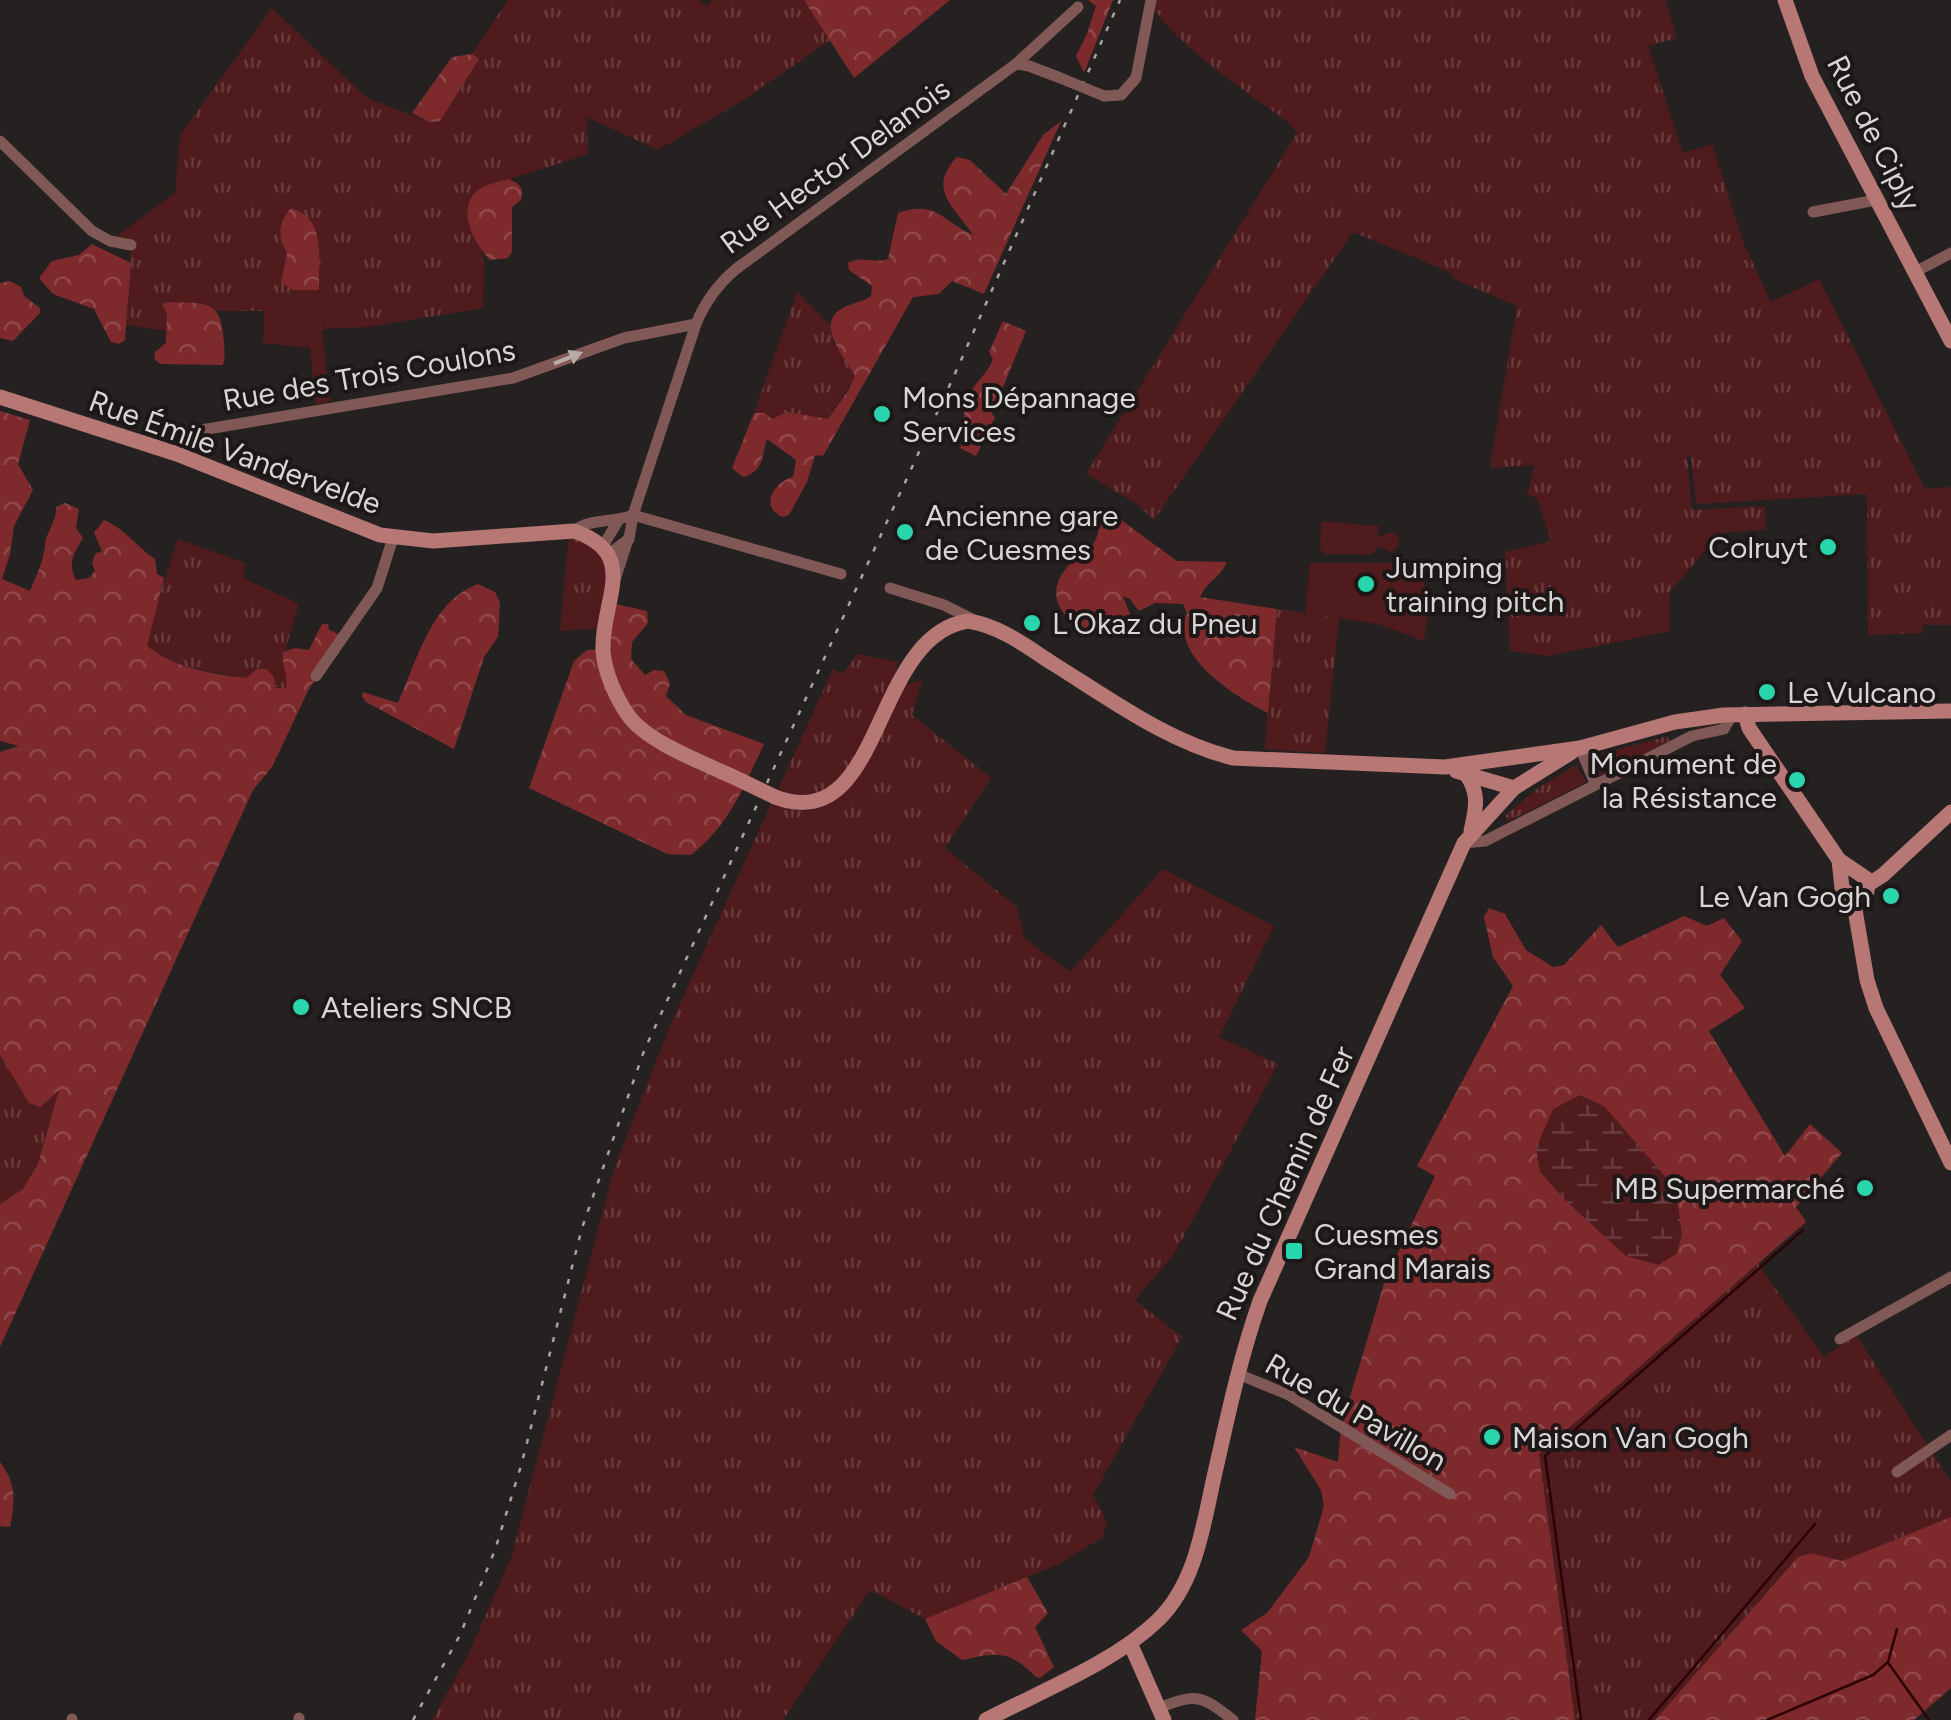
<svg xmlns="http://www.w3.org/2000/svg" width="1951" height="1720" font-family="Figtree,sans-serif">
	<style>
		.grass { fill: url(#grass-tufts) }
		.forest { fill: url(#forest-crowns) }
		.wetland { fill: url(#wetland-marsh) }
		.garden { fill: #4f1b1c }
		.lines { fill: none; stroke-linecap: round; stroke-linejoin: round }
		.stream { stroke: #2c0205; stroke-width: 2.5 }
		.street { stroke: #805957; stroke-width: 11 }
		.secondary { stroke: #b67775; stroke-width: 15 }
		.rail { stroke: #a8a4a4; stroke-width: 2.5; stroke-dasharray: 5 10; stroke-linecap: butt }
		.street-bridge { stroke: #805957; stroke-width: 11 }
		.secondary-bridge { stroke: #b67775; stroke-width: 15 }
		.oneway { fill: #b9aaa9 }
		.poi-dot { fill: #28d5ad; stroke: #1d1817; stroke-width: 4 }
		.labels { text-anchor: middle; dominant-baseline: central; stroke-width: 8; stroke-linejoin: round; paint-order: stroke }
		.street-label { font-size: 30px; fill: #d8d5d5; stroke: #1d1817 }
		.poi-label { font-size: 30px; fill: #d8d5d5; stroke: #1d1817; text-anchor: start }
	</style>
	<defs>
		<pattern id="grass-tufts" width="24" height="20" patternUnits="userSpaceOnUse" patternTransform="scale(2.5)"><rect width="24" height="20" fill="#4f1b1c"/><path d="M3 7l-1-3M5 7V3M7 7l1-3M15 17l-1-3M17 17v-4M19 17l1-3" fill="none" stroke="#683b3c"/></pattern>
		<pattern id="forest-crowns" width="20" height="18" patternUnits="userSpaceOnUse" patternTransform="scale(2.5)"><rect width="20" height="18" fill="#7e2a2d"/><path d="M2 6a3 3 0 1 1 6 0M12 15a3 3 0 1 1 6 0" fill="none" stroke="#90484b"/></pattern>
		<pattern id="wetland-marsh" width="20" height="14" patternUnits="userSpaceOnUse" patternTransform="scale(2.5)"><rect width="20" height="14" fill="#4f1b1c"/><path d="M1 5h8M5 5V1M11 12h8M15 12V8" fill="none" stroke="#683b3c"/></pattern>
	</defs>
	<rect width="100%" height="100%" fill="#262121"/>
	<g class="grass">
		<path d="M508,0H698L708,6L711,0H804L832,39L743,100L658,150L587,117L588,154L485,187C455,208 474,225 482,251C487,267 483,291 483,308L367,327L326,329L319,290L280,242L287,253L281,281L293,290L294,311H217L207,304L167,314V331L127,325L131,245L110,241L175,193L180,135L272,8L367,98L429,122L478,59L472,54Z"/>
		<path d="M1151,0H1665L1677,38L1648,46L1683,153L1712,144L1744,244L1771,302L1819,279L1925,489L1951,487V625H1922L1923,633L1868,635L1867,494L1696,504L1691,456L1687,457L1692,510L1765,506L1766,529L1720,533L1670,592V631L1548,656L1510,651L1505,552L1551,541L1537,498L1527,495L1535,465L1490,468L1517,306L1454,279L1452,273L1353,232L1154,520L1137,504L1086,474L1297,133L1288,122C1258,100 1157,32 1151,0Z"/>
		<polygon points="797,292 830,325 833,343 846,355 856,376 828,419 772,419 754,413"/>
		<polygon points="569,532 609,554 606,628 560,631"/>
		<path d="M178,539L245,563L243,578L299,604L282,661L288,676L287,688C272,689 261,682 247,679C209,669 180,672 147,646L154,612Z"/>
		<polygon points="1277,609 1339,618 1325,753 1265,749"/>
		<path d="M857,654L898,662L893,689L922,680L912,715L991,778L945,848L1017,907L1024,938L1070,972L1163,869L1274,926L1219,1037L1278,1064L1174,1254L1135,1300L1182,1337L1093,1495L1107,1522L1102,1538L1059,1564L925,1619L870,1590L783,1720H432L468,1655L511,1558L614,1169L669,1028L771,804C800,812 820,818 839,791L809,797L776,794L833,669L843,674Z"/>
		<polygon points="1668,736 1669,741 1598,777 1591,762 1601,754"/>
		<polygon points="1576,765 1586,782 1509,821 1506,820 1506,815 1538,788"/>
		<polygon points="0,1055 30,1103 60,1087 38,1164 23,1189 0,1204"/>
		<polygon points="1758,1264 1824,1357 1856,1335 1951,1482 1951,1517 1842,1561 1811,1553 1798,1557 1655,1720 1575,1720 1539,1454"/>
	</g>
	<g class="forest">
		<polygon points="804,0 950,0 854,78"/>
		<polygon points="1088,0 1113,0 1084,73 1076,56 1087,34 1096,6"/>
		<polygon points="472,54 479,59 440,121 429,122 412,113 452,57"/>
		<path d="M1061,121L984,294L952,281L939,294L913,297L823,456L815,455L807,482L789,515L782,517C759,506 774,482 793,477L796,460L767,439C761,458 764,471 743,477L732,468L754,413H764L772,419L787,412L828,419L848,391L855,376C844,355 811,321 847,306C857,302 862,302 871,296L872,286L849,270L848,263C862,255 874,264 888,259L898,213C937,200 940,220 973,235C955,207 926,190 957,157L970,160L1006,194L1043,135Z"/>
		<path d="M509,179C521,185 524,187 521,200L512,207V252L508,258L490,260C476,245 458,215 473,195C480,185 498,182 509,179Z"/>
		<path d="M291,208C327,218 318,259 319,290H293L281,282L287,253C277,237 278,223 291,208Z"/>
		<polygon points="92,244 131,263 125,340 119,344 111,342 94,309 53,294 39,278 52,261 79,255"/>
		<polygon points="10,281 21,287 24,296 40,308 40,313 13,341 0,338 0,283"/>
		<path d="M169,302C199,304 219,297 223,333C224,344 226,355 223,365L160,364L154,359L155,352L166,343L167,314L162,304Z"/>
		<path d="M1003,321L1026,331L992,414L995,417L976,456L960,448C965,432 962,416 967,400C973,383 986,376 993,360L989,352Z"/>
		<path d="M0,411L30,420L18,464L33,490L14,526L10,554L2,579L30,591C37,574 43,563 45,545C46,531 57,522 56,507L65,503L79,509L76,528L83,538C74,554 67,562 76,580L89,578L95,571L92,563L95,554L102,551L94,533L104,520C124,528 137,547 155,559L157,574L164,578L147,646C176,669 210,673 246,678L257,669H266L274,677L275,688H286C289,675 281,665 283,652L295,648L309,650L322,624H328L329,630L344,636L309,689L272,767L253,790L0,1347V1204L23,1189L38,1164L59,1090L40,1107L29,1103L0,1055V752L19,746L0,741Z"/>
		<path d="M1109,515L1121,520L1177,561L1227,562C1221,577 1206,582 1200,597L1277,609L1268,713C1236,697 1169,656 1187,613L1183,604L1155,603L1139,611L1130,599L1123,596L1134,625L1127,636C1102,638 1097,638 1076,624C1057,612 1049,591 1064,571C1077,553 1102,549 1098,522Z"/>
		<path d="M478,584L495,592L500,603L498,637L484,657L454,749L366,702L362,696L363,692L398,703C417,661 431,601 478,584Z"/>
		<path d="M611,603L647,611L648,623L632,642L631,659L645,675L654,670L664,671L670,683L666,696L686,715L764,744C743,788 730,824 691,855L667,854L529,788L574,661L587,650L603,649Z"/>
		<polygon points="1489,908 1505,914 1526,950 1553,967 1564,965 1601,925 1618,947 1684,916 1707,926 1724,918 1742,941 1720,975 1745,1008 1709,1031 1785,1156 1810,1124 1842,1153 1796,1207 1806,1222 1539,1454 1575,1720 1255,1720 1262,1651 1241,1630 1267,1613 1309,1557 1324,1506 1321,1490 1294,1447 1338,1462 1341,1427 1385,1280 1435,1176 1417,1166 1513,986 1493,957 1484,917"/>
		<path d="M0,1462C17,1484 15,1501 10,1527L0,1526Z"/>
		<polygon points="1951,1517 1951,1688 1914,1720 1655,1720 1798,1557 1811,1553 1842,1561"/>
		<path d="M1027,1577L1048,1613L1035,1627L1054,1667L1040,1678L1036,1677C1009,1650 998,1652 962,1660L936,1641L925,1619Z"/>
	</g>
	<polygon class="wetland" points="1580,1095 1604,1106 1676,1189 1682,1235 1677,1253 1659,1265 1626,1256 1567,1202 1540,1172 1536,1148 1553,1109"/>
	<g class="garden">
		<polygon points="293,290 319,290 326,329 322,330 330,402 315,404 310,348 263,343 264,311 294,311"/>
		<polygon points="1321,521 1379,526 1377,538 1391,532 1398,536 1399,546 1391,552 1379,546 1372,554 1325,554 1320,549"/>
		<polygon points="1310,563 1420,563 1429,605 1424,641 1378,624 1305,613"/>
	</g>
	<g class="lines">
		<g class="stream">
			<polyline points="1889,1664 1929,1720"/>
			<polyline points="1581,1720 1545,1456 1803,1230"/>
			<polyline points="1649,1720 1815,1524"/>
			<polyline points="1767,1720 1873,1675 1888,1662 1897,1629"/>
		</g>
		<g class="street">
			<polyline points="1016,64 1029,66 1058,77"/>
			<polyline points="1104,96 1121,95 1136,78 1151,0"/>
			<polyline points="0,141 92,231 110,241 131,245"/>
			<polyline points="1813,212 1876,200"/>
			<polyline points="1915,272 1951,253"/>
			<polyline points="177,454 189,432 513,378 624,338 696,324"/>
			<path d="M574,531C590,518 613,523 633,515L841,574"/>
			<polyline points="603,546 618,521"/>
			<path d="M609,554L629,539L633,515L696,324C705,302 717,285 736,269L1016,64L1078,7"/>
			<polyline points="614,583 628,539"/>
			<polyline points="890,588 944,605 976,621"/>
			<polyline points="316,676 377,588 393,538"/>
			<polyline points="1580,748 1595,783"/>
			<polyline points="1464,843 1485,841 1692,736 1724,729 1732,715"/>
			<polyline points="1840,1339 1951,1277"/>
			<polyline points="1238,1374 1289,1395 1450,1494"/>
			<polyline points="1897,1472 1951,1435"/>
			<path d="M1159,1708C1197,1693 1201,1695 1233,1720"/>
			<polyline points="72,1719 72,1720"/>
			<polyline points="299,1720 299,1718"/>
		</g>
		<g class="secondary">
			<polyline points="1785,0 1812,76 1951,341"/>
			<path d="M0,397L177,454L380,535L433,541L574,531C641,554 601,601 603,650C604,671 616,698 628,715C648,744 710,765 742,781"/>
			<polyline points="1745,714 1749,728 1839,860 1867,879 1867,891 1853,898"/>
			<polyline points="1456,771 1514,788"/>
			<path d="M1466,774C1480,794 1476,808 1471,831"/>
			<path d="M775,797C885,838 870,636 968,621C1000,626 1026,646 1052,663C1110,699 1166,741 1233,758L1445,767L1580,748L1675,722L1724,715L1951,711"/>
			<polyline points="1839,860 1842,888 1853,898"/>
			<polyline points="1869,884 1883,875 1951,812"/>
			<polyline points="1853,898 1867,980 1876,1008 1951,1163"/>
			<polyline points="1130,1643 1164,1720"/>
			<path d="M986,1720C1041,1691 1114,1663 1158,1620C1199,1580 1204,1517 1217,1464C1229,1410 1241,1355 1260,1301L1464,843L1514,788L1572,752"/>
		</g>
		<polyline class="rail" points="413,1720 460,1635 495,1550 521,1466 582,1228 644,1051 958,367 1120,0"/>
		<polyline class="street-bridge" points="1058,77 1104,96"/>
		<polyline class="secondary-bridge" points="742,781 775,797"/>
	</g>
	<defs><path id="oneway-solid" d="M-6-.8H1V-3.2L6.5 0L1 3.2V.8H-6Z" transform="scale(2.5)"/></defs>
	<use class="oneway" href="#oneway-solid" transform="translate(568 358) rotate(-22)"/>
	<g class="poi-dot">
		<circle cx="882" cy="414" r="10"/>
		<circle cx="905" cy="532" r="10"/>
		<circle cx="1828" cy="547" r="10"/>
		<circle cx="1366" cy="584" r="10"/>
		<circle cx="1032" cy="623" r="10"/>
		<circle cx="1767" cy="692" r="10"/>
		<circle cx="1797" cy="780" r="10"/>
		<circle cx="1891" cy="896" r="10"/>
		<circle cx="301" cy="1007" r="10"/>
		<circle cx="1865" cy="1188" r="10"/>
		<rect x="1284" y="1241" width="20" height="20" rx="5"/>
		<circle cx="1492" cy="1437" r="10"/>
	</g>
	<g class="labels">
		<g class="street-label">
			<text transform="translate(1874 133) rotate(63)">Rue de Ciply</text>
			<text transform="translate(835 166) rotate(-36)">Rue Hector Delanois</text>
			<text transform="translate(369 375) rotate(-10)">Rue des Trois Coulons</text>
			<text transform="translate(235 452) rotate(20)">Rue Émile Vandervelde</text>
			<text transform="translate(1285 1183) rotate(-66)">Rue du Chemin de Fer</text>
			<text transform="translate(1356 1412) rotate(30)">Rue du Pavillon</text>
		</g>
		<g class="poi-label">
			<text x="902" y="397">Mons Dépannage<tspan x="902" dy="34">Services</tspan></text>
			<text x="925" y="515">Ancienne gare<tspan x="925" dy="34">de Cuesmes</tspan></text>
			<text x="1808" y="547" text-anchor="end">Colruyt</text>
			<text x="1386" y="567">Jumping<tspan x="1386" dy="34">training pitch</tspan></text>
			<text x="1052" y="623">L'Okaz du Pneu</text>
			<text x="1787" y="692">Le Vulcano</text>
			<text x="1777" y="763" text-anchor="end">Monument de<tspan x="1777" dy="34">la Résistance</tspan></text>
			<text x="1871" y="896" text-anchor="end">Le Van Gogh</text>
			<text x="321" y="1007">Ateliers SNCB</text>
			<text x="1845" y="1188" text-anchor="end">MB Supermarché</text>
			<text x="1314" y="1234">Cuesmes<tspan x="1314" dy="34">Grand Marais</tspan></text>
			<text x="1512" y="1437">Maison Van Gogh</text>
		</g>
	</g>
</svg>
